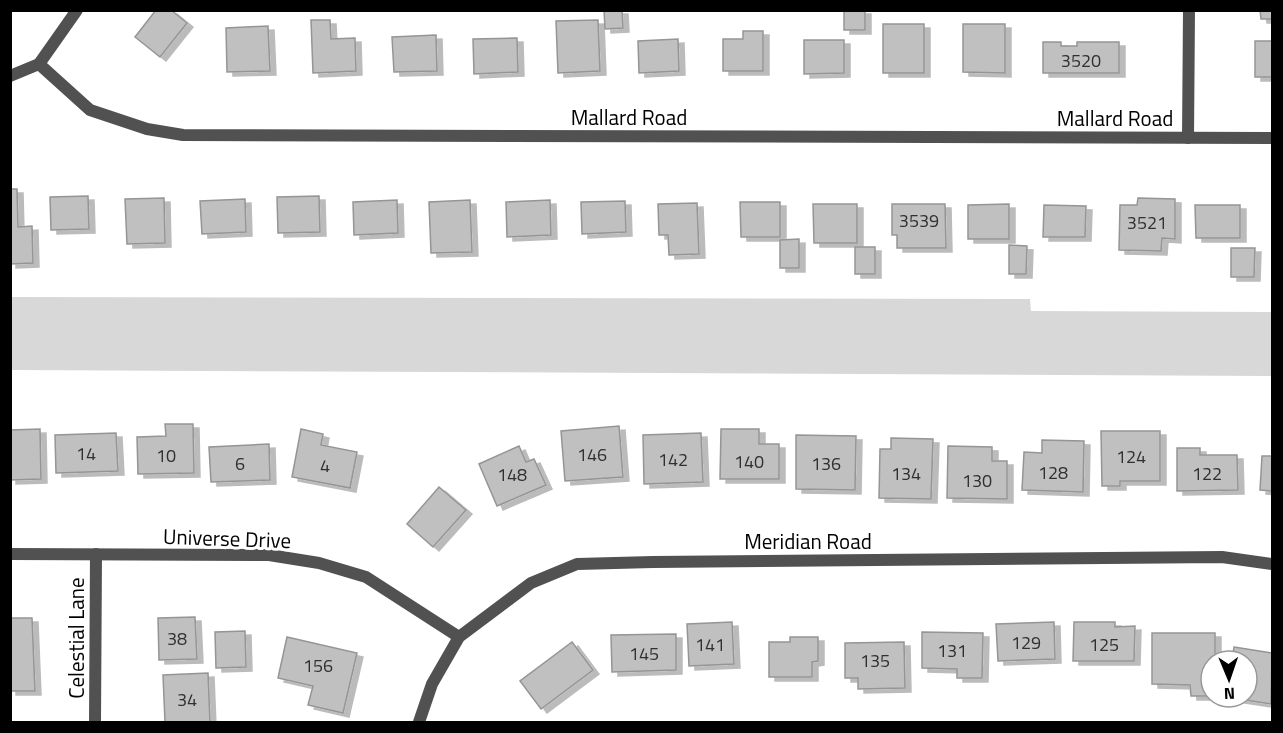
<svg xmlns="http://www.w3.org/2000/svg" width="1283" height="733" font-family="'Titillium Web',sans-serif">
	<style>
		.green { fill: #d8d8d8 }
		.building { fill: #c0c0c0; stroke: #959595; stroke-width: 1.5; filter: url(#shadow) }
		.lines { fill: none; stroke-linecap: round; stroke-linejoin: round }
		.street { stroke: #515151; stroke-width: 12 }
		.labels { text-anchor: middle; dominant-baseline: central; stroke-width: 6; stroke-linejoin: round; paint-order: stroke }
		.number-label { font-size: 18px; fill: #303030 }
		.street-label { font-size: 21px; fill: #000; stroke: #fff }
	</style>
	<defs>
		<filter id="shadow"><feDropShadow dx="6" dy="4" stdDeviation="0" flood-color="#0004"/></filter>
	</defs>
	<rect width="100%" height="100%" fill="#fff"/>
	<polygon class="green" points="11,297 1030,299 1031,311 1272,312 1272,376 11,370"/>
	<g class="building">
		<polygon points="156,10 171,10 187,23 160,57 135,37"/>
		<polygon points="604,10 622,10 623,28 605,29"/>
		<rect x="844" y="10" width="21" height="20"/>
		<polygon points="1260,10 1272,10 1272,19 1261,19"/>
		<polygon points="311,20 330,20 331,39 355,38 356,71 313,73"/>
		<polygon points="598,20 600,71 558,73 556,21"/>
		<rect x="883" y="24" width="41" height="49"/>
		<polygon points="963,24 1005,24 1005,73 963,72"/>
		<polygon points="268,26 270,71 227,72 226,28"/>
		<polygon points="743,31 763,31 763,71 723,71 723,39 743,39"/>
		<polygon points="436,35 437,71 394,72 392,37"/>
		<polygon points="517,38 518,72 474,74 473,39"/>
		<polygon points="678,39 679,71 639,73 638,41"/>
		<polygon points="804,40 844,40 844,73 804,74"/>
		<rect x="1255" y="41" width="17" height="36"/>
		<polygon points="1043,42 1061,42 1061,46 1077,46 1077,42 1119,42 1119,73 1043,73"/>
		<polygon points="10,189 17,189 18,227 32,226 33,263 10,264"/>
		<polygon points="88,196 89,229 51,230 50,197"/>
		<polygon points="319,196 320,232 278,233 277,197"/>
		<polygon points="164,198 165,243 127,244 125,199"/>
		<polygon points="1138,198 1175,199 1175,239 1162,238 1161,251 1119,250 1120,205 1137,205"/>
		<polygon points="245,199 246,232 202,234 200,201"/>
		<polygon points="397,200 398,233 354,235 353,202"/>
		<polygon points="470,200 472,252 431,253 429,202"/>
		<polygon points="550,200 551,235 507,237 506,202"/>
		<polygon points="625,201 626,232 582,234 581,202"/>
		<polygon points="740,202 780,202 780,237 741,237"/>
		<polygon points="697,203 699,254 669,255 668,235 659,235 658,204"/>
		<polygon points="813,204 857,204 857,243 814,243"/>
		<polygon points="892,204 945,204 946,248 897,248 897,235 892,235"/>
		<polygon points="1009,204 1009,239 968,239 968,205"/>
		<polygon points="1044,205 1086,206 1085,237 1043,237"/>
		<polygon points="1195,205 1240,205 1240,238 1196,238"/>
		<polygon points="799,239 799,268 780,268 780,240"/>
		<polygon points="1009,245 1027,246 1026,274 1009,274"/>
		<rect x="855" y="247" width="20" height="27"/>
		<polygon points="1231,248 1255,248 1254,277 1231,277"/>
		<polygon points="165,424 193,424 194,473 138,474 137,437 166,436"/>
		<polygon points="619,426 623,477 565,481 561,431"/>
		<polygon points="40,429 41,479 10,480 10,430"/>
		<polygon points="301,429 323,434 321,445 357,452 350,488 292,477"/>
		<polygon points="721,429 759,429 759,444 779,444 779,479 720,479"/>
		<polygon points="1101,431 1160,431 1160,481 1120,481 1120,486 1102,486"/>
		<polygon points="116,433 118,471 56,473 55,435"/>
		<polygon points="701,433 703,482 644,484 643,435"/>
		<polygon points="796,435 856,436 855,490 796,489"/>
		<polygon points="891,438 933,439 931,499 879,498 880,449 891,449"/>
		<polygon points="1042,440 1084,441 1083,492 1022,490 1024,452 1042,453"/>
		<polygon points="269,444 270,480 211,482 209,447"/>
		<polygon points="519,446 526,462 534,459 546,485 497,506 479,464"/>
		<polygon points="948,446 992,447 992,461 1007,461 1007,499 947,498"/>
		<polygon points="1177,448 1200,448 1200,455 1237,455 1238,490 1177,491"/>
		<polygon points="1262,456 1272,456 1272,491 1260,490"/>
		<polygon points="439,487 466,510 433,547 407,524"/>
		<polygon points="195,617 197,659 159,660 158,618"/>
		<polygon points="10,618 32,618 35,691 10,691"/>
		<polygon points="732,622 734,664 689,666 687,624"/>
		<polygon points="1054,622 1055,659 998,661 996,624"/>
		<polygon points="1074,622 1115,622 1115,627 1135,626 1134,661 1073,661"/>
		<polygon points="245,631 246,667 216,668 215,632"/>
		<polygon points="922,632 983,633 982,678 957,678 957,669 922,668"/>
		<polygon points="1152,633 1215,633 1215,661 1211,661 1211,696 1191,696 1190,685 1152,684"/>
		<polygon points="676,634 676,670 612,672 611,635"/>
		<polygon points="287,637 357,653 343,713 308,705 313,686 278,678"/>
		<polygon points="790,637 818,637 818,661 812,662 812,677 769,677 769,642 790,642"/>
		<polygon points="572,642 593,670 541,709 520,681"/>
		<polygon points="904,642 905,688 858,689 858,678 845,678 845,643"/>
		<polygon points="1234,647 1272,653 1271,704 1226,697 1247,697 1247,661 1232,661"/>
		<polygon points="208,673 210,722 165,722 163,675"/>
	</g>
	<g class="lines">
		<g class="street">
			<polyline points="39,64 77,10"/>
			<polyline points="10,76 39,64 90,110 147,129 183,135 1272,138"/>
			<polyline points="1188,138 1189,10"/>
			<polyline points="10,554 269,555 319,563 366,577 459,637"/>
			<polyline points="95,722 96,554"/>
			<polyline points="419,722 432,684 459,637 531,583 577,564 653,562 1222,557 1272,564"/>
		</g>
	</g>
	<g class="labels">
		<g class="number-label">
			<text x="1081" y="60">3520</text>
			<text x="919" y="220">3539</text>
			<text x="1147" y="222">3521</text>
			<text x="86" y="453">14</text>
			<text x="592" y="454">146</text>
			<text x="166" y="455">10</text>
			<text x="1131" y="456">124</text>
			<text x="673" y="459">142</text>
			<text x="749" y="461">140</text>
			<text x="240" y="463">6</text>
			<text x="826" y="463">136</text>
			<text x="325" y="465">4</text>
			<text x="1053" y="472">128</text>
			<text x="906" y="473">134</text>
			<text x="1207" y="473">122</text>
			<text x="512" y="474">148</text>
			<text x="977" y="480">130</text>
			<text x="177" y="638">38</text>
			<text x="1026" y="642">129</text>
			<text x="710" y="644">141</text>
			<text x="1104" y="644">125</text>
			<text x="952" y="650">131</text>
			<text x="644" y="653">145</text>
			<text x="875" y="660">135</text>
			<text x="318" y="665">156</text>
			<text x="187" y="699">34</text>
		</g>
		<g class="street-label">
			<text x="629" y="117">Mallard Road</text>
			<text x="1115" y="118">Mallard Road</text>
			<text transform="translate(227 538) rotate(2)">Universe Drive</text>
			<text x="808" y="541">Meridian Road</text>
			<text transform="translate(76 638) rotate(-90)">Celestial Lane</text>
		</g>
	</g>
	<rect width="1283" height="733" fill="none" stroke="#000000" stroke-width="24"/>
	<g transform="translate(1229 679) rotate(178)"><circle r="28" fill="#ffffff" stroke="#999999" stroke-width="1.5"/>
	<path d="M0-4.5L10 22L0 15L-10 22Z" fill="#000000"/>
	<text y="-9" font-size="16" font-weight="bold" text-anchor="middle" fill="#000000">N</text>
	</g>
</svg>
